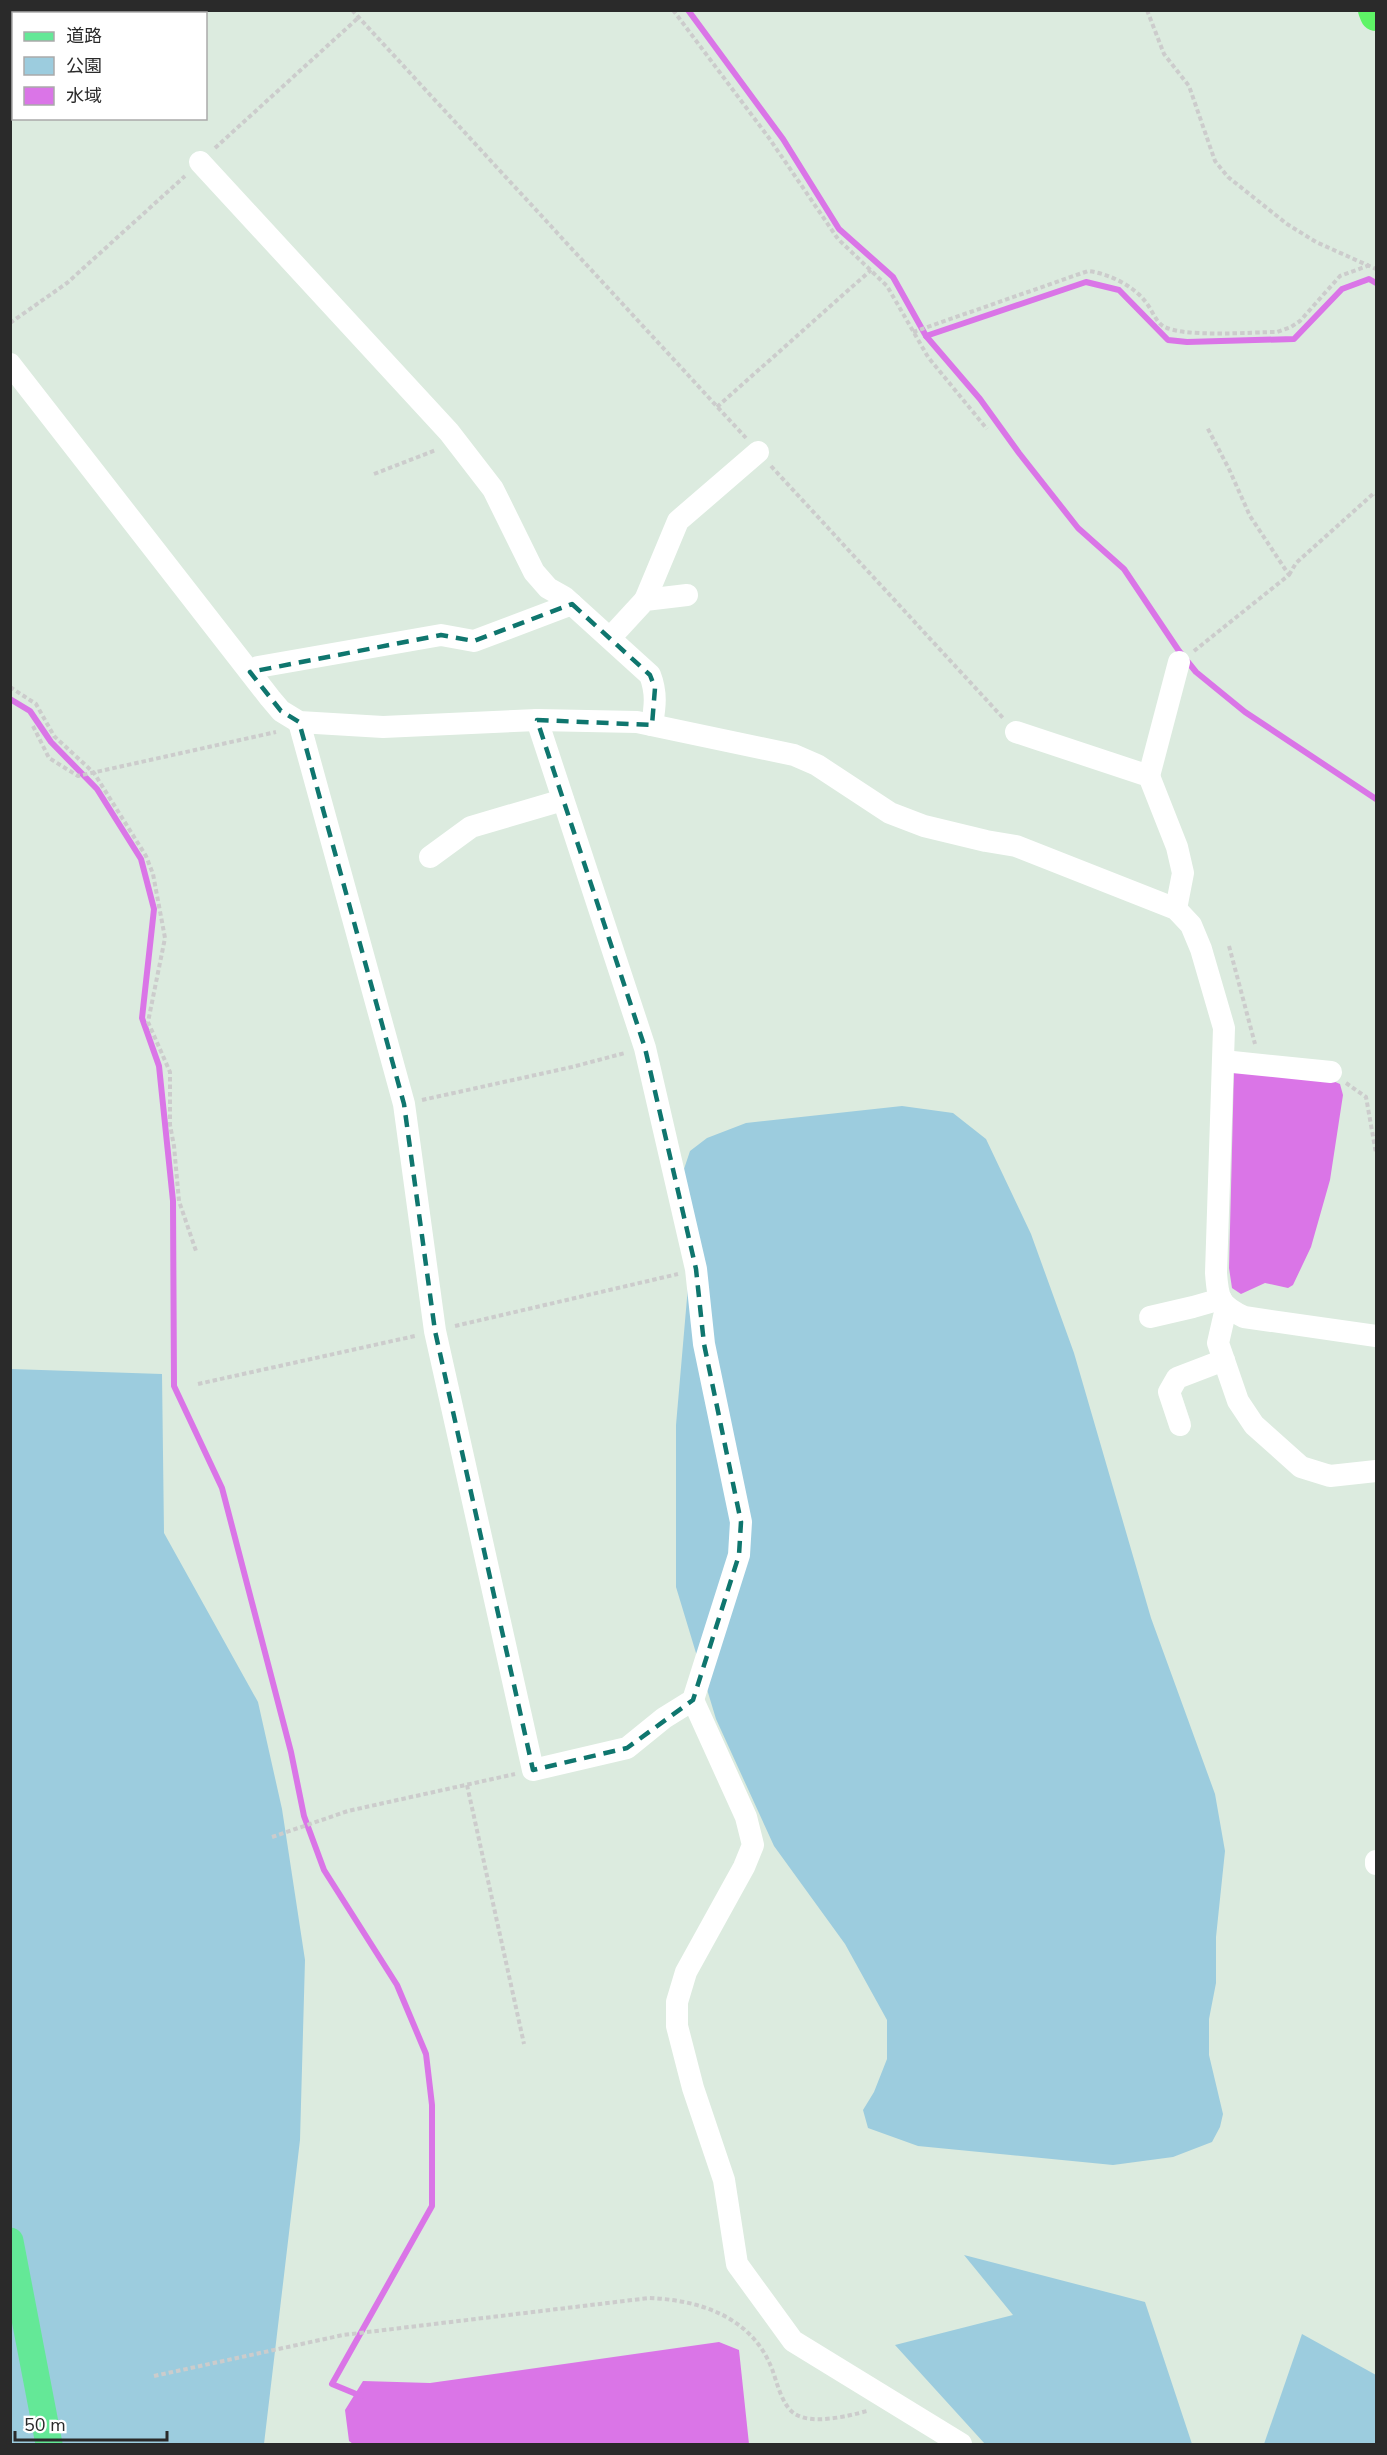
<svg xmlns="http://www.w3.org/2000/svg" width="1387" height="2455" font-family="'Nunito Sans','Noto Sans JP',sans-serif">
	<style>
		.green { fill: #9cccde }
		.water { fill: #da75e7 }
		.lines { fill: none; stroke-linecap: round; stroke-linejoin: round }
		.stream { stroke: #da75e7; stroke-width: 6 }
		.path { stroke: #ccc; stroke-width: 4; stroke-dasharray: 4.5 3; stroke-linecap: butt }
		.minor { stroke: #fff; stroke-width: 22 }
		.major { stroke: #64e897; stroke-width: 27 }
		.highway { stroke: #5ef466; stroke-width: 32 }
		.marked { fill: none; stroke: #0f766e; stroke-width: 4.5; stroke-dasharray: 12 8; stroke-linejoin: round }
	</style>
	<rect width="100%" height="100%" fill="#dcebdf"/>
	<g class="green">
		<polygon points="902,1106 953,1113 986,1139 1031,1234 1074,1353 1151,1618 1215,1794 1225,1851 1216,1937 1216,1983 1209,2019 1209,2055 1223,2114 1220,2127 1212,2142 1173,2157 1113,2165 918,2146 868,2128 863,2110 874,2092 887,2059 887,2020 845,1944 774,1846 716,1719 676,1587 676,1425 689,1275 681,1178 690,1151 707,1138 746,1123"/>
		<polygon points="11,1369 162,1374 164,1533 258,1702 282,1809 305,1960 300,2140 264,2444 11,2444"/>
		<polygon points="964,2255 1145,2302 1192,2444 985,2444 895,2345 1013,2315"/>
		<polygon points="1302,2334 1376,2375 1376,2444 1264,2444"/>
	</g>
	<g class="water">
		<polygon points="1234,1069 1321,1076 1340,1084 1343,1095 1330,1180 1311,1247 1293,1285 1288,1288 1265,1283 1241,1294 1232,1288 1229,1268"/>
		<polygon points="719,2342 739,2350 749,2444 353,2444 349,2441 345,2410 363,2381 430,2383"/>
	</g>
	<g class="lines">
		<g class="stream">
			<polyline points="688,10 783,139 839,229 893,277 926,336 980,399 1019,453 1078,528 1124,569 1179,651 1196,672 1245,712 1376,799"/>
			<polyline points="926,336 1086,282 1119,290 1168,340 1187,342 1294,339 1342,289 1369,279 1376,283"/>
			<polyline points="10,699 30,711 51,742 97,789 141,859 154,909 142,1018 159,1066 173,1201 174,1386 222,1488 291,1752 304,1816 324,1870 397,1985 426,2054 432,2105 432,2206 332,2384 361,2396"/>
		</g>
		<g class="path">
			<polyline points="352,10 746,438"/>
			<polyline points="673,10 769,138 838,239 887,286 928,357 987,429"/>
			<polyline points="1147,10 1164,54 1189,86 1215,161 1228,177 1287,224 1316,242 1376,269"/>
			<polyline points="215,148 358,18"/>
			<polyline points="10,323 67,283 185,176"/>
			<path d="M913,332L1088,271C1107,273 1132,285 1144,300C1151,307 1155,321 1163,326C1182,338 1252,332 1277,332L1291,327L1300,321L1340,276L1370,265"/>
			<polyline points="717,407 871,270"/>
			<polyline points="771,466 1004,719"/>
			<polyline points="374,474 436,450"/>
			<polyline points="1289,575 1296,563 1374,493 1376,494"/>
			<polyline points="1194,651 1289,575 1250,516 1229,469 1207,427"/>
			<polyline points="10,687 36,704 54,736 94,773 146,856 153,874 165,938 148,1022 170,1072 170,1125 174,1146 179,1201 196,1251"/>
			<polyline points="33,726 49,758 78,776 276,732"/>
			<polyline points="1229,946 1255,1044"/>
			<polyline points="1346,1083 1366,1097 1376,1153"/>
			<polyline points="422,1100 572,1067 625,1053"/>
			<polyline points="455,1326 678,1274"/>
			<polyline points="198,1384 415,1336"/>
			<polyline points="467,1785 524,2044"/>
			<polyline points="272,1837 348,1811 515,1774"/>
			<path d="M154,2376L343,2335L649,2298C700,2300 752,2317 772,2369C777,2382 782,2406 795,2414C812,2425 849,2416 867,2411"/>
		</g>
		<g class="minor">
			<path d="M200,162L449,432L493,489L534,572L548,588L564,597L650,675C657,693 655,707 652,725"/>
			<path d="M10,364L270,698L281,711L299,722L383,727L537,720L637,722L794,755L817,765L890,813L924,826L986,841L1016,846L1176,909L1191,925L1201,949L1224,1028L1216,1273C1218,1299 1219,1305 1244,1317L1376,1336"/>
			<polyline points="645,600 678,521 758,452"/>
			<polyline points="610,638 645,600 687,595"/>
			<polyline points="250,672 258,667 441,635 474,641 572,604"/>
			<polyline points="299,722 404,1104 435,1331 533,1770 627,1748 664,1718 693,1700 739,1555 741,1522 704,1344 696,1269 645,1048 537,720"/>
			<polyline points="1016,732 1149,776 1177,847 1183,873 1176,909"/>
			<polyline points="1149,776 1179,662"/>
			<polyline points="430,857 471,827 563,800"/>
			<polyline points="1223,1061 1331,1072"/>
			<polyline points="1226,1308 1218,1343 1238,1401 1254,1425 1301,1467 1330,1476 1376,1471"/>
			<polyline points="1150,1317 1193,1307 1221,1299"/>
			<polyline points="1180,1425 1169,1392 1177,1378 1224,1360"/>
			<polyline points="693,1700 746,1817 753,1845 744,1867 686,1972 677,2002 677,2026 693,2088 724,2180 737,2264 793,2341 961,2444"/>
			<polyline points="1376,1864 1376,1861"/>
		</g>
		<polyline class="major" points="10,2241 49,2444"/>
		<polyline class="highway" points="1374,10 1376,15"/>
	</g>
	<path class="marked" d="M572,604L650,675L655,688L652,725L537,720L645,1048L696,1269L704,1344L741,1522L739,1555L693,1700L627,1748L533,1770L435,1331L404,1104L299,722L281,711L250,672L441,635L474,641Z"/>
	<rect width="1387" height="2455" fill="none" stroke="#2a2a2a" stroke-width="24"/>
	<rect x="12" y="12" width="195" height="108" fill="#ffffff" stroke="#aaaaaa" stroke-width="1.5"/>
	<rect x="24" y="32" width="30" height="9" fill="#64e897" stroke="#aaaaaa" stroke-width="1.5"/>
	<text x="66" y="42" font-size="18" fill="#2a2a2a">道路</text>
	<rect x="24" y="57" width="30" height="18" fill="#9cccde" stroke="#aaaaaa" stroke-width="1.5"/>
	<text x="66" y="72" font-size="18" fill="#2a2a2a">公園</text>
	<rect x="24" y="87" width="30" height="18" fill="#da75e7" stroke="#aaaaaa" stroke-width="1.5"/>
	<text x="66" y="102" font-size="18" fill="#2a2a2a">水域</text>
	<path d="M15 2431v9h152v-9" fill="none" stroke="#2a2a2a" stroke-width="3"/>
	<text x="24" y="2431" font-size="18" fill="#2a2a2a" stroke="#ffffff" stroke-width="4.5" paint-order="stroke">50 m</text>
</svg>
